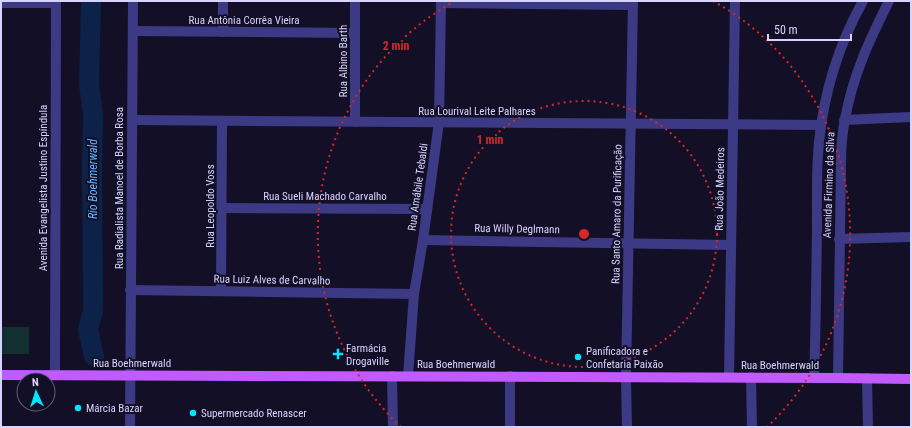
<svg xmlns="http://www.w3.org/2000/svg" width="912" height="428" font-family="'Roboto Condensed',sans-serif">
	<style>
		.green { fill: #12302f }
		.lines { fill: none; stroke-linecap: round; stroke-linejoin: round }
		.river { stroke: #0c2248; stroke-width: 20 }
		.minor { stroke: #3d3a85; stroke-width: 10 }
		.major { stroke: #c25bff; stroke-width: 10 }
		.ring { fill: none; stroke: #d62828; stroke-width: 2; stroke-dasharray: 2 4 }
		.poi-dot { fill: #00e5ff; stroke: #130f26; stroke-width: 1.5 }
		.labels { text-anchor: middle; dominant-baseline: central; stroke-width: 4; stroke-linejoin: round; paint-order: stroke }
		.street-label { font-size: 11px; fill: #d9d4ff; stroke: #130f26 }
		.poi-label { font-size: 11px; fill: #d9d4ff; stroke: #130f26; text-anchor: start }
		.water-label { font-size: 12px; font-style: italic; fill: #62b6ff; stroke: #130f26 }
		.centre { fill: #d62828; stroke: #130f26; stroke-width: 2 }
		.ring-label { font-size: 12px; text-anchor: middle; font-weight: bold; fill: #d62828; stroke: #130f26; stroke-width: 4; stroke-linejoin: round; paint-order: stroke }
	</style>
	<rect width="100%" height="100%" fill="#130f26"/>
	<rect class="green" x="1" y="327" width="28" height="27"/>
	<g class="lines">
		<polyline class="river" points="91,1 89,85 93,113 92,171 93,310 88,330 94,356"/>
		<g class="minor">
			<polyline points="355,1 355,122"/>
			<polyline points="1,3 56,3"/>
			<polyline points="441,3 633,5"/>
			<polyline points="133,31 355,33"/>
			<polyline points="223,32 223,1"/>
			<polyline points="132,120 821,125"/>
			<polyline points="844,120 911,117"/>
			<polyline points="222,208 427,209"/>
			<polyline points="839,239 911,237"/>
			<polyline points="423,240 731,245"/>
			<polyline points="130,290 414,294"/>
			<polyline points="221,291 222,121"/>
			<polyline points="55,375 56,1"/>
			<polyline points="392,376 393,427"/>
			<polyline points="408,376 414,294 423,240 439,122 441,1"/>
			<polyline points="510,376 510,427"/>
			<polyline points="729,377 735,1"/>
			<polyline points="751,377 752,427"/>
			<path d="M814,377C816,329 816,281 817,232C817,202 816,172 819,142C824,93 839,44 863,1"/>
			<path d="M838,378L841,164C841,149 842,134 845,119C853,75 869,41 889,1"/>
			<polyline points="867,378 868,427"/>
			<polyline points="130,427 133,1"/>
			<polyline points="627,427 626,377 633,1"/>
		</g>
		<polyline class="major" points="1,375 838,378 911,379"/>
	</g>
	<g class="ring">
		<circle cx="584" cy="234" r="133"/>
		<path d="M401 427A266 266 0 0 1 455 1M713 1A266 266 0 0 1 767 427"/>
	</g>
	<g class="poi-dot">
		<path d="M336 348h4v4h4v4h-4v4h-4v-4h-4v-4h4z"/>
		<circle cx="578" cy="357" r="4"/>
		<circle cx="78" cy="408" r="4"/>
		<circle cx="193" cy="413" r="4"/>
	</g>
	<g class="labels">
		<g class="street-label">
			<text x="244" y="20">Rua Antônia Corrêa Vieira</text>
			<text transform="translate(343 61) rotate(-90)">Rua Albino Barth</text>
			<text x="477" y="111">Rua Lourival Leite Palhares</text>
			<text transform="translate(829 185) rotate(-88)">Avenida Firmino da Silva</text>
			<text transform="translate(418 187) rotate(-82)">Rua Amábile Tebaldi</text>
			<text transform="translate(43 188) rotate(-90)">Avenida Evangelista Justino Espíndula</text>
			<text transform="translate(119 188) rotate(-90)">Rua Radialista Manoel de Borba Rosa</text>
			<text transform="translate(720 189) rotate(-89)">Rua João Medeiros</text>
			<text x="325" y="196">Rua Sueli Machado Carvalho</text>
			<text transform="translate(210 206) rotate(-90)">Rua Leopoldo Voss</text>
			<text transform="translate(617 214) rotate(-89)">Rua Santo Amaro da Purificação</text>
			<text transform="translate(517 229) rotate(1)">Rua Willy Deglmann</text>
			<text transform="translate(272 280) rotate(1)">Rua Luiz Alves de Carvalho</text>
			<text x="132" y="363">Rua Boehmerwald</text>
			<text x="456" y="364">Rua Boehmerwald</text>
			<text x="780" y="365">Rua Boehmerwald</text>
		</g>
		<g class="poi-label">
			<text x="346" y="348">Farmácia<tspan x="346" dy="13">Drogaville</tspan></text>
			<text x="586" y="351">Panificadora e<tspan x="586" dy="13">Confetaria Paixão</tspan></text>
			<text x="86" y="408">Márcia Bazar</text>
			<text x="201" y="413">Supermercado Renascer</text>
		</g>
		<g class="water-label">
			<text transform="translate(93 179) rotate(-90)">Rio Boehmerwald</text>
		</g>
	</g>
	<circle cx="584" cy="234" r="6" class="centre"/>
	<g class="ring-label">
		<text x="396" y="50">2 min</text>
		<text x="490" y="144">1 min</text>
	</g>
	<rect width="912" height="428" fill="none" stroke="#d9d4ff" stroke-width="4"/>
	<g transform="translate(36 392) rotate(356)"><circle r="19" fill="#130f26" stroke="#625e7d"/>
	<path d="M0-3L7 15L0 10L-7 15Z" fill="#00e5ff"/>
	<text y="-6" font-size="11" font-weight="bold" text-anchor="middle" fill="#d9d4ff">N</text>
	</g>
	<path d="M768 34v6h83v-6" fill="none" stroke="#d9d4ff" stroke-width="2"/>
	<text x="774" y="34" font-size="12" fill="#d9d4ff" stroke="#130f26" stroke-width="3" paint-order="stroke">50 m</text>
</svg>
